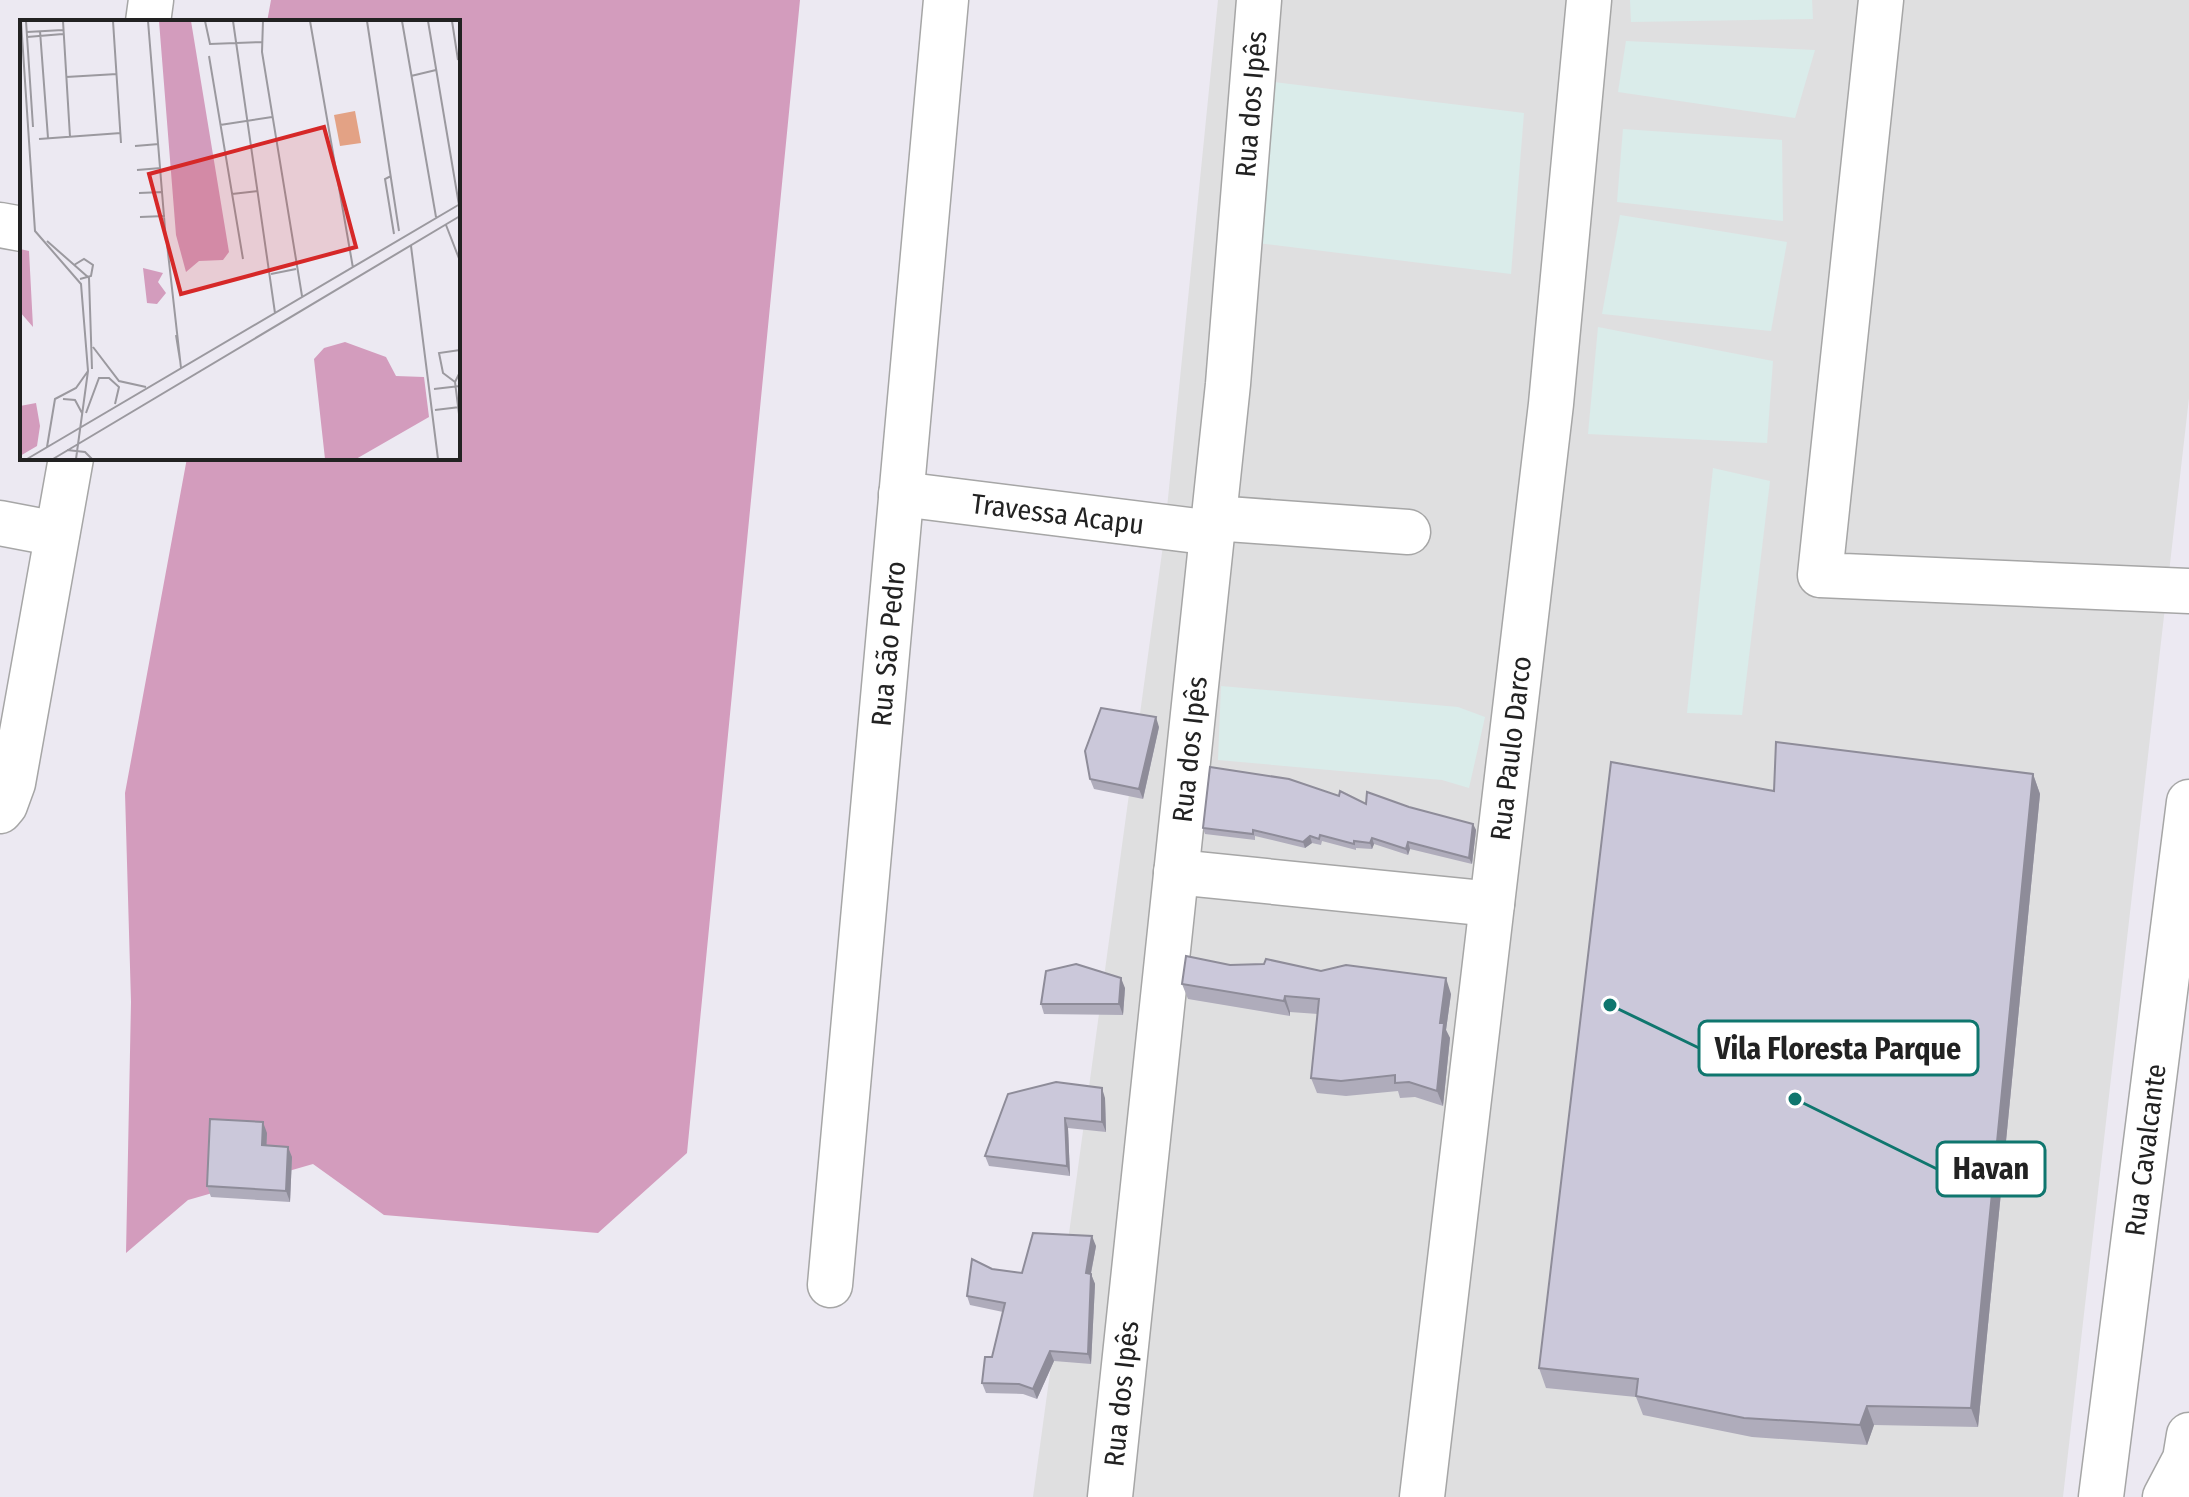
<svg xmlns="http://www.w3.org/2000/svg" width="2189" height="1497" font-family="'Fira Sans Condensed',sans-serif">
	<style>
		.residential { fill: #dfdfe0 }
		.industrial { fill: #daecea }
		.forest { fill: #d39cbd }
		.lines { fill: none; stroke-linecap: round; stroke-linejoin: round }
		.minor-casing { stroke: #a6a6a6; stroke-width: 47 }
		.minor { stroke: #fff; stroke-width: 44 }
		.wall { fill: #afacbb }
		.shaded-wall { fill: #8e8c99 }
		.building { fill: #cbc8da; stroke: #8e8c99; stroke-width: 2 }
		.labels { text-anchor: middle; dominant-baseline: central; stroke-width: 7; stroke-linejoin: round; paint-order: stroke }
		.street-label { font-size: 28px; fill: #222; stroke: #fff }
		.inset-road { fill: none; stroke: #9b999f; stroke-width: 2 }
		.view { fill: #d62828; fill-opacity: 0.15; stroke: #d62828; stroke-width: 4 }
		.inset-edge { fill: none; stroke: #222; stroke-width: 4 }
		.leader { fill: none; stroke: #0f766e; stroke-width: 3 }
		.callout-dot { fill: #0f766e; stroke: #fff; stroke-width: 3 }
		.callout { fill: #fff; stroke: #0f766e; stroke-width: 3 }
		.callout-label { font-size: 30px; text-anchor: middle; font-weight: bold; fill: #222 }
	</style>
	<rect width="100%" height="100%" fill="#ece9f2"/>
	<polygon class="residential" points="1218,0 2189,0 2189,398 2063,1497 1033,1497 1164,538"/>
	<g class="industrial">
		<polygon points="1630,0 1812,0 1813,19 1631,22"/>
		<polygon points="1626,41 1815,50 1795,118 1618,92"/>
		<polygon points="1266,81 1524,113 1511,274 1257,243"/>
		<polygon points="1623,129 1782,140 1783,221 1617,202"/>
		<polygon points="1620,215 1787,242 1771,331 1602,314"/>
		<polygon points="1598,327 1773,361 1767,443 1588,434"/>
		<polygon points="1713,468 1770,481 1742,715 1687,713"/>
		<polygon points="1221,686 1458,707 1485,717 1469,788 1442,780 1218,760"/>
	</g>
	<polygon class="forest" points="271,0 800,0 687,1153 598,1233 384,1215 313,1164 188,1200 126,1253 131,1002 125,793 187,458 458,458 458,22 267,22"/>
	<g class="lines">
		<defs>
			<g id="minor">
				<polyline points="1881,0 1820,575 2189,591"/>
				<polyline points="148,22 151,0"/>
				<polyline points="0,225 22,229"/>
				<path id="s1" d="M901,494L1213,533"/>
				<polyline points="1214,518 1408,532"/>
				<polyline points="0,523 57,534"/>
				<polyline points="0,811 5,805 13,783 71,458"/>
				<polyline points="1176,872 1492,904"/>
				<path id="s2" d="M830,1285L946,0"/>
				<path id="s3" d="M1110,1497L1228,384L1259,0"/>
				<path id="s4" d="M1422,1497L1551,404L1589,0"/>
				<path id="s5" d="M2101,1497L2189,802"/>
				<polyline points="2165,1497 2185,1459 2189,1435"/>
			</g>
		</defs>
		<use href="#minor" class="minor-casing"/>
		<use href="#minor" class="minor"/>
	</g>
	<g class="wall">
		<polygon points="1159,727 1143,799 1094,789 1090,779"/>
		<polygon points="2033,774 2040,794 1978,1427 1874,1425 1867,1445 1752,1437 1643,1415 1636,1397 1546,1388 1539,1368 1774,791"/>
		<polygon points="1366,804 1409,807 1473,824 1476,830 1472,864 1410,849 1408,855 1374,844 1372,849 1356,848 1356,850 1322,841 1321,845 1312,843 1305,848 1255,836 1255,840 1205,834 1203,828"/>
		<polygon points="1230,965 1321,971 1451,994 1446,1030 1450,1038 1443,1106 1415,1097 1400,1098 1398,1091 1346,1096 1317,1093 1311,1078 1318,1014 1290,1012 1290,1016 1188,999 1182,984"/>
		<polygon points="1125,988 1123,1015 1044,1014 1041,1004"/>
		<polygon points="1105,1098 1106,1132 1068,1128 1070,1176 989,1166 985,1156"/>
		<polygon points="267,1133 266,1145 292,1157 290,1202 211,1197 207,1186"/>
		<polygon points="1096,1246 1091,1274 1095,1284 1091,1364 1054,1361 1037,1399 1023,1394 986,1393 982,1383 992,1357 1003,1312 970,1305 967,1296 992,1269 1022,1273"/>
	</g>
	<g class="shaded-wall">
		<polygon points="1156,717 1159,727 1143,799 1139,789"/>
		<polygon points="2033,774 2040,794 1978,1427 1971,1408"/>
		<polygon points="1473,824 1476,830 1472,864 1469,858"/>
		<polygon points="1310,836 1312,843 1305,848 1303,842"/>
		<polygon points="1372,838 1374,844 1372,849 1370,843"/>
		<polygon points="1408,842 1410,849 1408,855 1406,849"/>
		<polygon points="1121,978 1125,988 1123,1015 1119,1004"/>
		<polygon points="1446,978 1451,994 1446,1030 1450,1038 1443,1106 1437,1091 1440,1023"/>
		<polygon points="1285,996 1290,1012 1290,1016 1284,1001"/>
		<polygon points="1102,1088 1105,1098 1106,1132 1102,1122"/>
		<polygon points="1065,1118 1068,1128 1070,1176 1067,1166"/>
		<polygon points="263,1122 267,1133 266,1156 262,1145"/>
		<polygon points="288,1147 292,1157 290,1202 286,1191"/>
		<polygon points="1092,1236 1096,1246 1089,1283 1086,1273"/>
		<polygon points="1091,1274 1095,1284 1091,1364 1088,1354"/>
		<polygon points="1050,1351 1054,1361 1037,1399 1033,1389"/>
		<polygon points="1867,1406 1874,1425 1867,1445 1860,1425"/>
	</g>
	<g class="building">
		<polygon points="1101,708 1156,717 1139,789 1090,779 1085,751"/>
		<polygon points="1776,742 2033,774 1971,1408 1867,1406 1860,1425 1744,1418 1636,1396 1638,1379 1539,1368 1611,762 1774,791"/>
		<polygon points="1210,767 1289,779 1339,796 1340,791 1366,804 1367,792 1409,807 1473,824 1469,858 1408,842 1406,849 1372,838 1370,843 1354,841 1354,844 1320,835 1319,839 1310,836 1303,842 1253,830 1253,834 1203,828"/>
		<polygon points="1186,956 1230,965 1264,964 1266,959 1321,971 1346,965 1446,978 1440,1023 1444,1023 1437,1091 1409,1082 1395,1083 1395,1075 1341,1081 1311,1078 1319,999 1285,996 1284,1001 1182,984"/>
		<polygon points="1076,964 1121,978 1119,1004 1041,1004 1046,971"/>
		<polygon points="1056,1082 1102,1088 1102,1122 1065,1118 1067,1166 985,1156 1008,1094"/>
		<polygon points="210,1119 263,1122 262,1145 288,1147 286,1191 207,1186"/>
		<polygon points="1033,1233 1092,1236 1086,1273 1091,1274 1088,1354 1050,1351 1033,1389 1019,1384 982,1383 985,1357 992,1357 1005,1303 967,1296 972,1259 992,1269 1022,1273"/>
	</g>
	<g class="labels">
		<g class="street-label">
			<text stroke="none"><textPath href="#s3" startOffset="1400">Rua dos Ipês</textPath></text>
			<text stroke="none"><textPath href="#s1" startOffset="158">Travessa Acapu</textPath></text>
			<text stroke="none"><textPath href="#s2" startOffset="644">Rua São Pedro</textPath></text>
			<text stroke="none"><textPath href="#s3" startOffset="752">Rua dos Ipês</textPath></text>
			<text stroke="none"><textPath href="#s4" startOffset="754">Rua Paulo Darco</textPath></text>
			<text stroke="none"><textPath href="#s5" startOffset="350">Rua Cavalcante</textPath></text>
			<text stroke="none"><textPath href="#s3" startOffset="104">Rua dos Ipês</textPath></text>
		</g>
	</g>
	<g transform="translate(20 20)">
		<rect width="440" height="440" fill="#ece9f2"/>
		<path d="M139,1H171L209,232L203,240L179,241L166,252L156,215ZM0,229L9,231L13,307L0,292ZM123,248L143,253L138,262L146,273L137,284L127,283ZM325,322L366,337L376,356L404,357L409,397L336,439H305L294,339L304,328ZM16,383L20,406L17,426L0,436V386Z" fill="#d39cbd"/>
		<path d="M335,91L341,123L320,126L314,95Z" fill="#e3a285"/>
		<path class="inset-road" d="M1,1L15,211L61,264L68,351L56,439M6,1L13,107M43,1L50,117M93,1L101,123M128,1L146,221M185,1L190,24L243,22M213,1L255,293M243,1L242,32L282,276M290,1L333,248M347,1L379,211M382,1L416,197M408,1L439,185M432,1L438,40M20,11L28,118M7,12L43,10M7,17L43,14M189,36L223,239M391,56L416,50M46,57L97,54M200,105L252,97M19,119L101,113M115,126L139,124M117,150L141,148M371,156L365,159L374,214M119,173L143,172M212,174L238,171M120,197L145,196M426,205L440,241M27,221L69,258L72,349M147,224L161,348M391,226L418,439M54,245L64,239L73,245L71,256L60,259M251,254L276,249M156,315L160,340M73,327L99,361L126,367M440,352L435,362L440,402M435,362L423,353L419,333L440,330M414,369L440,366M43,379L55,380L62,393M415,390L440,387M66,393L79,358H89L99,367L95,384M27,427L35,379L56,368L68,351M47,430L65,432L72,439M7,439L440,184M33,439L440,196"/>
		<path class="view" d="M304,107L336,227L161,274L129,154Z"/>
		<rect width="440" height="440" class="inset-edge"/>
	</g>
	<path class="leader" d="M1610 1005L1699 1048M1795 1099L1937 1169"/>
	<g class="callout-dot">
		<circle cx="1610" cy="1005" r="8"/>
		<circle cx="1795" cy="1099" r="8"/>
	</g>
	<g class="callout">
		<rect x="1699" y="1021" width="279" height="54" rx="8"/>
		<rect x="1937" y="1142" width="108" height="54" rx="8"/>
	</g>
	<g class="callout-label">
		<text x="1838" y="1059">Vila Floresta Parque</text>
		<text x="1991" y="1179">Havan</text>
	</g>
</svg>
